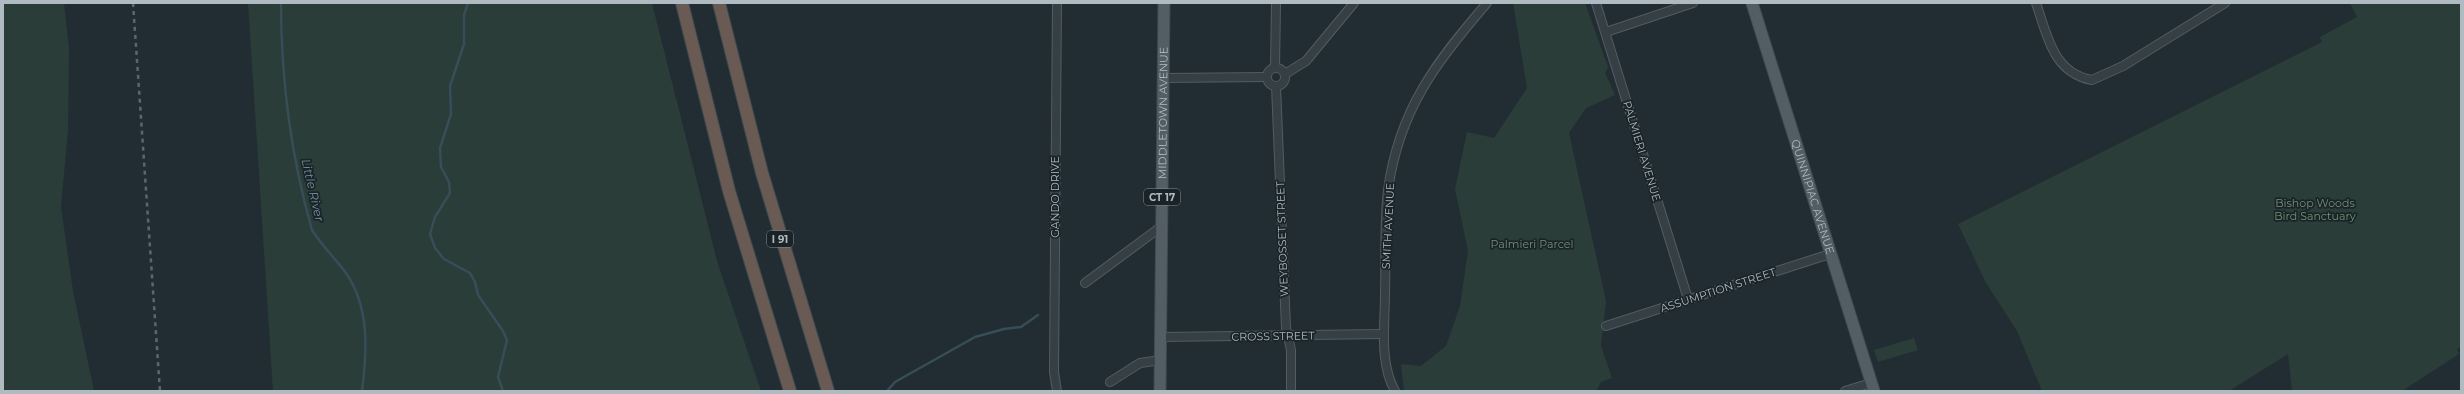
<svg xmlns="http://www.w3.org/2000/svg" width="2464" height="394" font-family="Montserrat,sans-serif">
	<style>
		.green { fill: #2b3d38 }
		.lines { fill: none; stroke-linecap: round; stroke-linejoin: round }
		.stream { stroke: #374d58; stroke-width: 2.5 }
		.minor-casing { stroke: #525c62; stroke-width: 10 }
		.major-casing { stroke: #414a50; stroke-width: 13 }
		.highway-casing { stroke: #3f494e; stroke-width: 14 }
		.minor { stroke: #353f44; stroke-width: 8 }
		.major { stroke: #535e64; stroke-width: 11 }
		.highway { stroke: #695b53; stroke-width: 12 }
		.rail { stroke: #5b676d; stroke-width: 2.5; stroke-dasharray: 4 4; stroke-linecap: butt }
		.labels { text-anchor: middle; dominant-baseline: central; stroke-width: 3.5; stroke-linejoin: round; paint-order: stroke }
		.shield { fill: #1a2328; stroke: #828d93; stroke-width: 1 }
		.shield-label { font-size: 10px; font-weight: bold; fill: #afbac1 }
		.street-label { font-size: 11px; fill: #afbac1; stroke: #1a2328 }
		.park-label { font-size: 11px; fill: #729371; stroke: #1a2328 }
		.water-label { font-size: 12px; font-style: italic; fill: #7392a0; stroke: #1a2328 }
	</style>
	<rect width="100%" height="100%" fill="#222d33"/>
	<g class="green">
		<polygon points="3,3 64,3 69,48 68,130 61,207 73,291 94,391 3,391"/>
		<polygon points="248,3 652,3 717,261 761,391 273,391"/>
		<polygon points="1513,3 1585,3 1608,67 1605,73 1615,95 1586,108 1569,133 1606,301 1601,346 1612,378 1601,382 1596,391 1404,391 1401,364 1421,366 1446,346 1460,306 1468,251 1455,189 1467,132 1494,138 1527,88"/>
		<polygon points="2350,3 2461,3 2461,347 2457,349 2459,354 2402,391 2292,391 2288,354 2229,391 2042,391 2017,331 1986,283 1958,224 2322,42 2320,37 2357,17"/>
		<polygon points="1914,338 1918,350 1878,362 1874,350"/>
	</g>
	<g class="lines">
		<g class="stream">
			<path d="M281,3C281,80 291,156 312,230C322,246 335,258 346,273C370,308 367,351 362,391"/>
			<polyline points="468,3 464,15 464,44 450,86 451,114 440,148 441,167 449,182 450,193 435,217 430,234 435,248 444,259 470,273 475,282 478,295 503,331 507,340 498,377 503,391"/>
			<polyline points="887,391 895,382 975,337 1004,329 1021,327 1038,315"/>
		</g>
		<defs>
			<g id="minor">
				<polyline points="1596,3 1688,299"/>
				<path d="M2036,3C2047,35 2053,73 2092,80L2123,66L2225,3"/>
				<polyline points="1606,32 1693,3"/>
				<polyline points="1275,67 1276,3"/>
				<circle cx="1276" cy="77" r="9"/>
				<polyline points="1285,74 1306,61 1354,3"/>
				<polyline points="1163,78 1266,77"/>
				<polyline points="1276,86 1286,328 1291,350 1291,391"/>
				<polyline points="1085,283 1162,226"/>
				<polyline points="1606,326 1830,254"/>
				<polyline points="1161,337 1384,334"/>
				<polyline points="1110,382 1140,363 1161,360"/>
				<polyline points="1057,391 1054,372 1057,3"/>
				<path d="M1395,391C1379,363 1385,324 1385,293C1386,259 1384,223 1388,190C1399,110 1436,62 1487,3"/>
				<polyline points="1845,391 1871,383"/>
			</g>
			<g id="major">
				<path id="s1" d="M1752,3L1874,391"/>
				<path id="s2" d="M1160,391L1164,3"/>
			</g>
			<g id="highway">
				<polyline points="682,3 729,191 790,391"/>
				<polyline points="719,3 762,173 828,391"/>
			</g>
		</defs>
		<use href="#minor" class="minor-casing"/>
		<use href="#major" class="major-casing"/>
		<use href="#highway" class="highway-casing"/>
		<use href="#minor" class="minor"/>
		<use href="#major" class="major"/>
		<use href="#highway" class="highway"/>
		<polyline class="rail" points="133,3 160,391"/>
	</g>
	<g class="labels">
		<g class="shield">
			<rect x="1144" y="189" width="36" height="16" rx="3"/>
			<rect x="767" y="231" width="26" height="16" rx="3"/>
		</g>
		<g class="shield-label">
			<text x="1162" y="197">CT 17</text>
			<text x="780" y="239">I 91</text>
		</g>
		<g class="street-label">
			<text stroke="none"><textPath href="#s2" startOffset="278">MIDDLETOWN AVENUE</textPath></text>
			<text transform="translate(1642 151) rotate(73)">PALMIERI AVENUE</text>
			<text transform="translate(1055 197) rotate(-90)">GANDO DRIVE</text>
			<text stroke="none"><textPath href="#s1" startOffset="203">QUINNIPIAC AVENUE</textPath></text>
			<text transform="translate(1388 226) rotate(-87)">SMITH AVENUE</text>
			<text transform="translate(1282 239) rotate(-92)">WEYBOSSET STREET</text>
			<text transform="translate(1718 290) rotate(-18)">ASSUMPTION STREET</text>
			<text transform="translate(1273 336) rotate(-1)">CROSS STREET</text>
		</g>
		<g class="park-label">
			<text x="2315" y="203">Bishop Woods<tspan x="2315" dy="13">Bird Sanctuary</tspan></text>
			<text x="1532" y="244">Palmieri Parcel</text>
		</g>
		<g class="water-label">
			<text transform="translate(313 190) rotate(77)">Little River</text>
		</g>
	</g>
	<rect width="2464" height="394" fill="none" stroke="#afbac1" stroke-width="8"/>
</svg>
